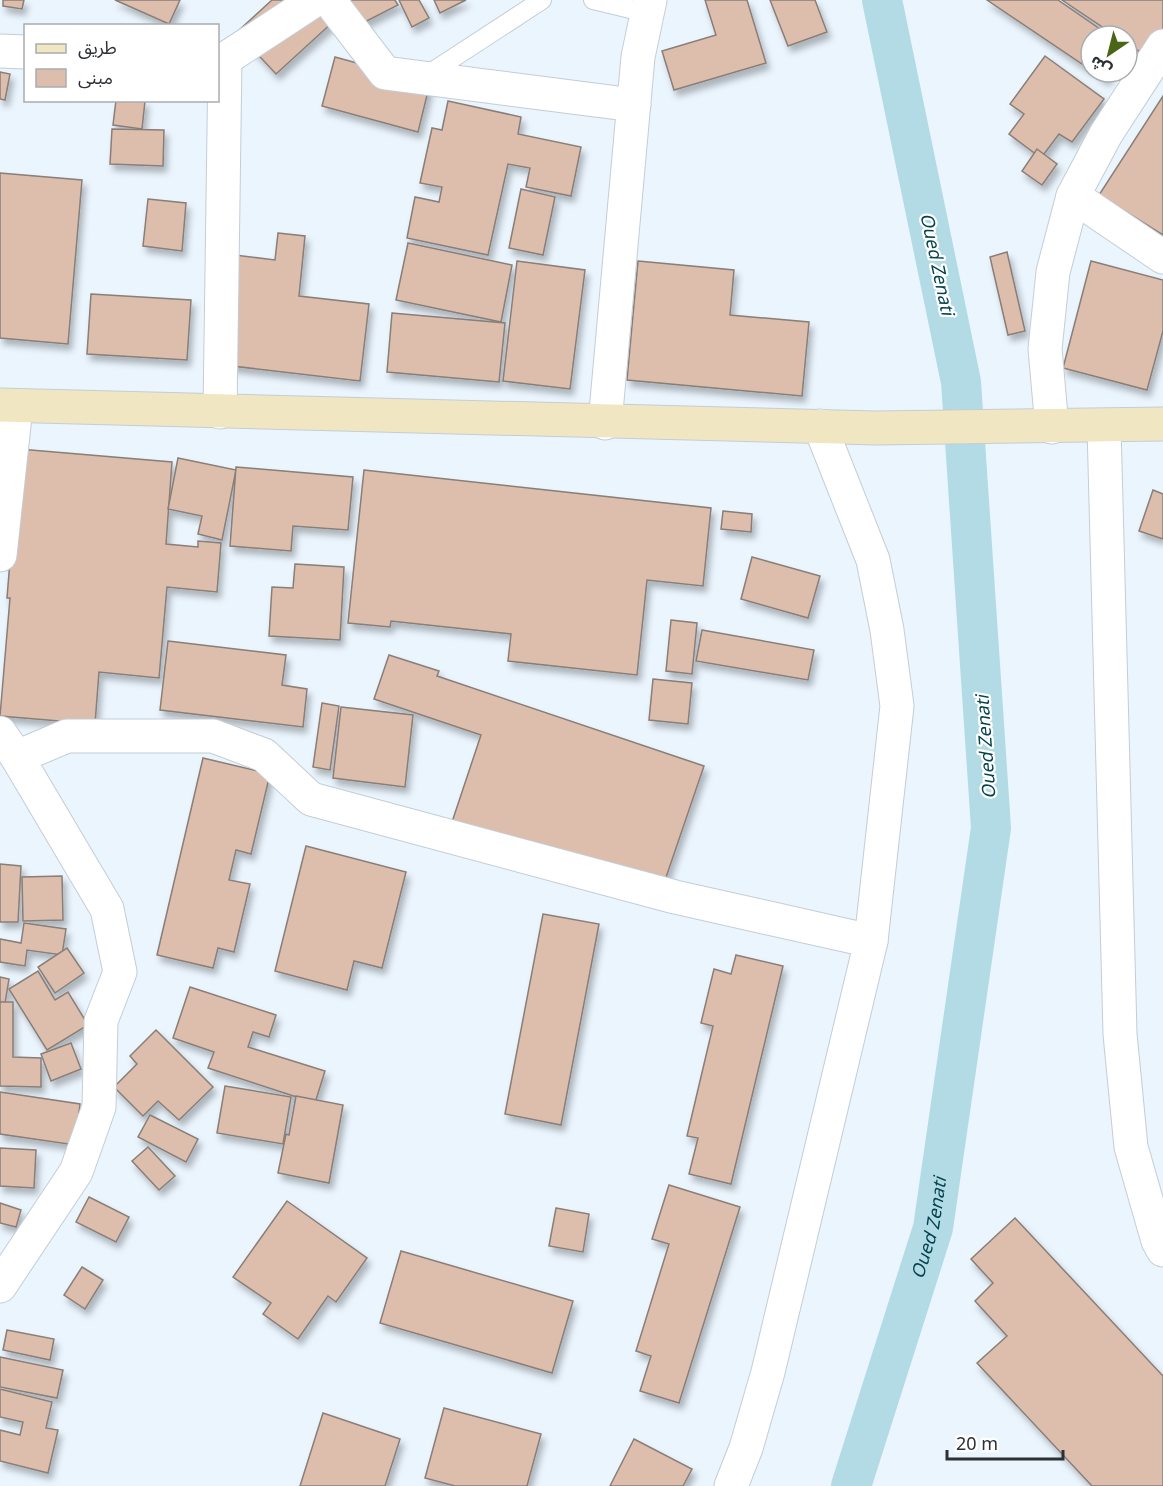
<svg xmlns="http://www.w3.org/2000/svg" width="1163" height="1486" font-family="Georgia,'Noto Sans Arabic',serif">
	<style>
		.lines { fill: none; stroke-linecap: round; stroke-linejoin: round }
		.canal { stroke: #b3dbe5; stroke-width: 40 }
		.building { fill: #ddbeac; stroke: #897e78; stroke-width: 1.5; filter: url(#shadow) }
		.lane-casing { stroke: #c4cdd6; stroke-width: 20 }
		.street-casing { stroke: #c4cdd6; stroke-width: 35 }
		.secondary-casing { stroke: #c4cdd6; stroke-width: 35 }
		.lane { stroke: #fff; stroke-width: 18 }
		.street { stroke: #fff; stroke-width: 33 }
		.secondary { stroke: #f0e6c2; stroke-width: 33 }
		.labels { text-anchor: middle; dominant-baseline: central; stroke-width: 4.5; stroke-linejoin: round; paint-order: stroke }
		.water-label { font-size: 18px; font-style: italic; fill: #04424c; stroke: #fff }
	</style>
	<defs>
		<filter id="shadow"><feDropShadow dx="3.5" dy="6" stdDeviation="3" flood-color="#0004"/></filter>
	</defs>
	<rect width="100%" height="100%" fill="#ebf5fe"/>
	<g class="lines">
		<path class="canal" id="s1" d="M851,1486L933,1228L991,828L961,382L882,0"/>
	</g>
	<g class="building">
		<polygon points="3,0 24,0 22,9 3,6"/>
		<polygon points="115,0 180,0 169,24"/>
		<polygon points="272,0 290,0 334,21 276,74 237,32"/>
		<polygon points="343,0 395,0 398,5 357,26"/>
		<polygon points="399,0 419,0 429,18 412,27"/>
		<polygon points="434,0 466,0 440,13"/>
		<polygon points="705,0 747,0 766,63 674,90 662,51 716,35"/>
		<polygon points="770,0 815,0 827,32 788,46"/>
		<polygon points="987,0 1058,0 1110,36 1091,36 1091,70"/>
		<polygon points="1062,0 1163,0 1163,34 1148,57 1127,43 1127,36 1116,36"/>
		<polygon points="1045,56 1104,99 1072,142 1059,134 1041,158 1009,134 1024,114 1010,104"/>
		<polygon points="335,57 430,83 418,132 322,106"/>
		<polygon points="0,72 10,74 5,100 0,99"/>
		<polygon points="1094,72 1111,72 1106,80"/>
		<polygon points="1163,96 1163,235 1099,195"/>
		<polygon points="116,100 145,101 142,129 113,125"/>
		<polygon points="448,101 521,117 518,134 581,147 571,196 526,187 530,168 508,164 488,255 407,238 415,197 439,202 442,187 420,183 432,128 442,130"/>
		<polygon points="112,129 164,130 163,166 110,164"/>
		<polygon points="1037,149 1057,164 1042,185 1022,171"/>
		<polygon points="0,173 82,180 68,344 0,338"/>
		<polygon points="521,189 555,197 543,255 509,248"/>
		<polygon points="148,199 186,203 182,251 143,246"/>
		<polygon points="278,233 305,236 299,296 369,304 360,381 215,364 227,254 275,260"/>
		<polygon points="408,243 512,265 501,322 396,300"/>
		<polygon points="1007,252 1025,331 1008,335 990,257"/>
		<polygon points="517,261 585,270 570,389 503,381"/>
		<polygon points="638,261 734,270 730,315 809,322 802,396 627,380"/>
		<polygon points="1091,261 1163,280 1163,331 1147,390 1063,368"/>
		<polygon points="91,294 191,300 187,360 87,354"/>
		<polygon points="392,313 505,323 499,382 387,372"/>
		<polygon points="19,449 172,462 166,544 198,547 198,541 221,543 217,592 167,587 159,678 99,672 95,724 0,716 10,598 7,598"/>
		<polygon points="178,458 236,470 222,540 198,534 202,516 168,509"/>
		<polygon points="236,467 353,477 348,530 293,526 291,551 230,546"/>
		<polygon points="364,470 711,508 703,586 647,580 637,675 508,661 511,634 391,621 390,627 348,623"/>
		<polygon points="1153,490 1163,494 1163,539 1139,531"/>
		<polygon points="723,511 752,514 751,532 721,529"/>
		<polygon points="752,557 820,576 808,618 741,599"/>
		<polygon points="295,564 344,567 340,640 269,636 272,587 293,588"/>
		<polygon points="671,620 697,623 692,674 666,671"/>
		<polygon points="702,630 814,650 808,680 696,661"/>
		<polygon points="168,641 286,655 282,685 307,689 303,727 160,710"/>
		<polygon points="389,655 439,671 437,676 704,766 661,892 452,822 481,735 374,699"/>
		<polygon points="653,679 692,683 688,724 649,720"/>
		<polygon points="322,703 339,706 330,770 313,767"/>
		<polygon points="341,707 413,715 405,787 333,778"/>
		<polygon points="203,758 270,774 251,854 236,850 229,880 250,884 234,952 218,948 213,968 157,955"/>
		<polygon points="306,846 406,872 382,968 354,961 347,990 275,971"/>
		<polygon points="0,864 21,866 18,922 0,922"/>
		<polygon points="62,876 63,920 23,921 22,877"/>
		<polygon points="543,914 599,924 561,1125 505,1114"/>
		<polygon points="24,923 66,929 62,955 27,950 25,966 0,962 0,939 21,943"/>
		<polygon points="67,948 84,973 55,993 38,967"/>
		<polygon points="736,955 783,966 731,1184 689,1174 698,1138 687,1136 713,1026 701,1023 714,969 731,974"/>
		<polygon points="38,971 55,1000 68,992 88,1025 47,1050 9,989"/>
		<polygon points="0,977 9,979 5,1003 0,1002"/>
		<polygon points="190,987 276,1015 269,1037 253,1032 248,1047 325,1071 315,1103 208,1068 214,1052 173,1038"/>
		<polygon points="0,1002 13,1002 13,1057 41,1058 41,1087 0,1086"/>
		<polygon points="156,1030 213,1087 179,1120 158,1101 143,1116 114,1087 137,1064 130,1056"/>
		<polygon points="71,1043 81,1069 51,1081 41,1054"/>
		<polygon points="225,1086 291,1097 283,1144 217,1133"/>
		<polygon points="0,1092 80,1104 75,1145 0,1134"/>
		<polygon points="296,1096 343,1105 329,1183 278,1173 286,1134 289,1135"/>
		<polygon points="150,1115 198,1139 186,1162 138,1137"/>
		<polygon points="148,1147 175,1176 159,1190 132,1161"/>
		<polygon points="0,1148 36,1150 34,1188 0,1186"/>
		<polygon points="669,1185 740,1207 679,1403 640,1391 651,1356 636,1351 669,1244 652,1239"/>
		<polygon points="89,1197 129,1217 116,1242 76,1222"/>
		<polygon points="287,1201 367,1258 336,1302 328,1296 298,1339 263,1314 271,1303 233,1277"/>
		<polygon points="0,1203 21,1210 16,1227 0,1223"/>
		<polygon points="556,1208 589,1214 583,1252 549,1246"/>
		<polygon points="1015,1218 1163,1376 1163,1486 1092,1486 977,1363 1007,1336 975,1301 993,1283 971,1259"/>
		<polygon points="401,1251 573,1301 552,1373 380,1323"/>
		<polygon points="82,1267 103,1280 85,1309 64,1295"/>
		<polygon points="7,1330 54,1339 50,1360 3,1350"/>
		<polygon points="0,1357 63,1370 57,1398 0,1387"/>
		<polygon points="0,1389 52,1402 46,1428 58,1430 48,1473 0,1461 0,1430 20,1435 23,1422 0,1417"/>
		<polygon points="444,1408 541,1434 527,1486 455,1486 425,1478"/>
		<polygon points="323,1413 400,1439 385,1486 300,1486"/>
		<polygon points="634,1439 692,1469 683,1486 610,1486"/>
	</g>
	<g class="lines">
		<defs>
			<g id="lane">
				<polyline points="593,0 647,13"/>
				<polyline points="424,77 542,0"/>
			</g>
			<g id="street">
				<polyline points="329,0 385,73 634,105"/>
				<polyline points="0,51 26,52"/>
				<polyline points="1073,196 1163,257"/>
				<polyline points="220,412 225,59 315,0"/>
				<polyline points="605,423 638,57 650,0"/>
				<polyline points="1104,426 1120,1034 1131,1147 1158,1241 1163,1250"/>
				<polyline points="1052,427 1045,349 1053,272 1073,196 1106,134 1163,46"/>
				<polyline points="0,555 16,407"/>
				<polyline points="0,733 17,757 107,909 120,972 101,1021 99,1107 76,1172 0,1286"/>
				<polyline points="17,757 67,736 213,736 264,755 311,799 675,897 871,941"/>
				<polyline points="731,1486 746,1448 768,1372 871,941 897,706 887,630 873,560 820,426"/>
			</g>
			<polyline id="secondary" points="0,405 876,428 1163,424"/>
		</defs>
		<use href="#lane" class="lane-casing"/>
		<use href="#street" class="street-casing"/>
		<use href="#secondary" class="secondary-casing"/>
		<use href="#lane" class="lane"/>
		<use href="#street" class="street"/>
		<use href="#secondary" class="secondary"/>
	</g>
	<g class="labels">
		<g class="water-label">
			<text transform="translate(937 264) rotate(78)">Oued Zenati</text>
			<text transform="translate(986 747) rotate(-94)">Oued Zenati</text>
			<text stroke="none"><textPath href="#s1" startOffset="270">Oued Zenati</textPath></text>
		</g>
	</g>
	<rect x="24" y="24" width="195" height="78" fill="#ffffff" stroke="#abacae" stroke-width="1.5"/>
	<rect x="36" y="44" width="30" height="9" fill="#f0e6c2" stroke="#abacae" stroke-width="1.5"/>
	<text x="78" y="54" font-size="18" fill="#2d3034">طريق</text>
	<rect x="36" y="69" width="30" height="18" fill="#ddbeac" stroke="#abacae" stroke-width="1.5"/>
	<text x="78" y="84" font-size="18" fill="#2d3034">مبنى</text>
	<g transform="translate(1109 54) rotate(215)"><circle r="28" fill="#ffffff" stroke="#abacae" stroke-width="1.5"/>
	<path d="M0-4.5L10 22L0 15L-10 22Z" fill="#4a6516"/>
	<text y="-9" font-size="16" font-weight="bold" text-anchor="middle" fill="#2d3034">ش</text>
	</g>
	<path d="M947 1450v9h116v-9" fill="none" stroke="#2d3034" stroke-width="3"/>
	<text x="956" y="1450" font-size="18" fill="#2d3034" stroke="#ffffff" stroke-width="4.5" paint-order="stroke">20 m</text>
</svg>
